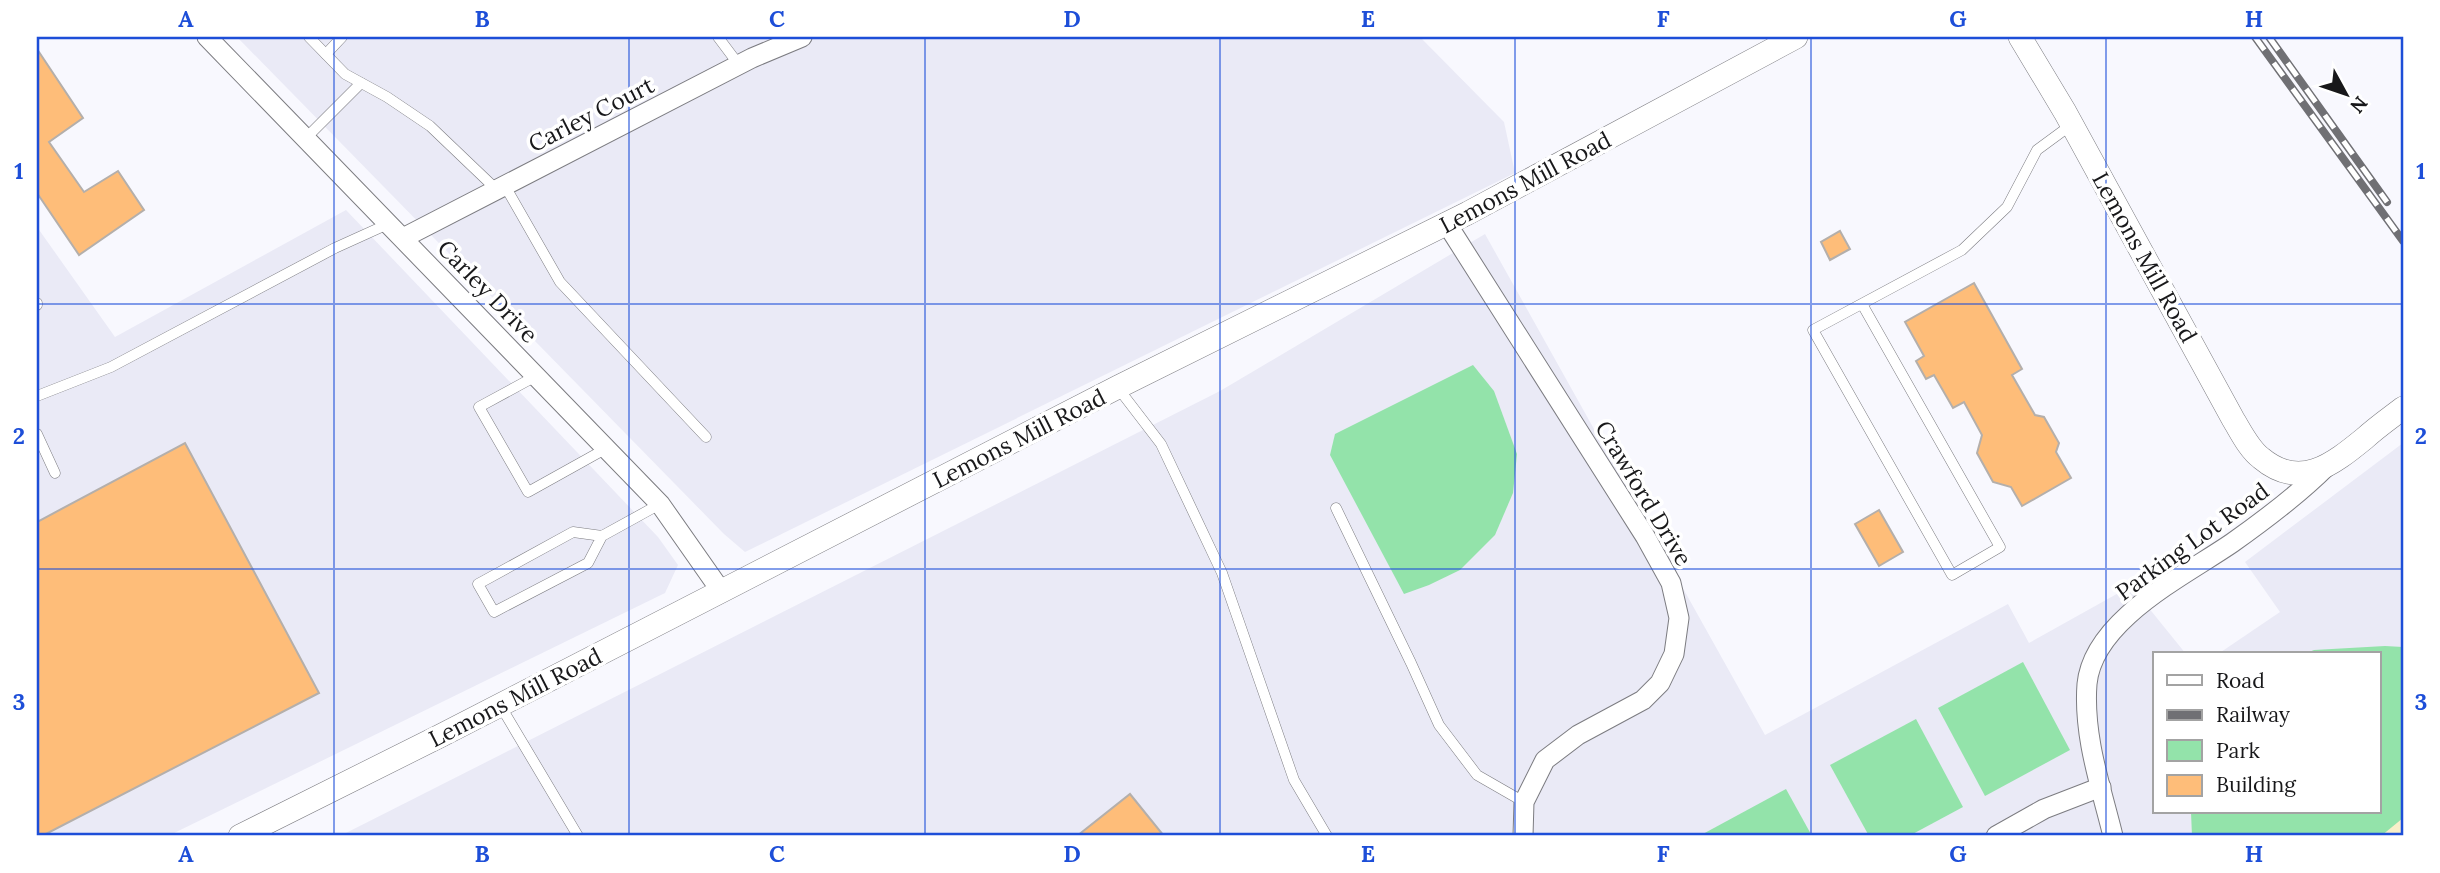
<svg xmlns="http://www.w3.org/2000/svg" width="2440" height="873" font-family="Lora,serif">
	<style>
		.built { fill: #eaeaf6 }
		.green { fill: #93e3aa }
		.sand { fill: #f9efc9 }
		.building { fill: #febd79; stroke: #b4afab; stroke-width: 2 }
		.lines { fill: none; stroke-linecap: round; stroke-linejoin: round }
		.service-casing { stroke: #7c7c81; stroke-width: 11 }
		.minor-casing { stroke: #7c7c81; stroke-width: 21 }
		.tertiary-casing { stroke: #7c7c81; stroke-width: 24 }
		.service { stroke: #fff; stroke-width: 10 }
		.minor { stroke: #fff; stroke-width: 19 }
		.tertiary { stroke: #fff; stroke-width: 23 }
		.rail-casing { stroke: #707074; stroke-width: 8 }
		.rail { stroke: #fff; stroke-width: 5; stroke-dasharray: 16; stroke-linecap: butt }
		.grid { fill: none; stroke: #1d4ed8; stroke-width: 2; stroke-opacity: 0.55 }
		.labels { text-anchor: middle; dominant-baseline: central; stroke-width: 7; stroke-linejoin: round; paint-order: stroke }
		.street-label { font-size: 23px; fill: #18181a; stroke: #fff }
		.neatline { fill: none; stroke: #1d4ed8; stroke-width: 2.5 }
		.grid-label { font-size: 23px; text-anchor: middle; font-weight: bold; fill: #1d4ed8 }
	</style>
	<rect width="100%" height="100%" fill="#f8f8fe"/>
	<g class="built">
		<polygon points="237,37 1420,37 1504,122 1515,173 745,552 724,534"/>
		<polygon points="346,210 658,537 678,565 665,593 168,836 37,836 37,227 115,337"/>
		<polygon points="1485,234 1765,735 2008,604 2029,643 2131,586 2186,654 2155,654 2155,812 2379,812 2379,654 2218,654 2280,612 2245,562 2403,443 2403,836 340,836 1220,391"/>
	</g>
	<g class="green">
		<polygon points="1473,365 1494,391 1517,454 1513,493 1495,535 1460,570 1429,585 1404,594 1330,455 1335,434"/>
		<polygon points="2385,646 2403,647 2403,836 2192,836 2191,812 2379,812 2379,654 2304,654 2314,650"/>
		<polygon points="2023,662 2070,750 1985,796 1938,708"/>
		<polygon points="1916,719 1963,807 1909,836 1869,836 1830,765"/>
		<polygon points="1786,789 1812,836 1702,836 1701,835"/>
	</g>
	<polygon class="sand" points="2403,818 2403,836 2381,836"/>
	<g class="building">
		<polygon points="37,49 83,118 49,142 84,192 118,171 144,210 79,255 37,193"/>
		<polygon points="1840,231 1850,249 1830,260 1821,242"/>
		<polygon points="1974,283 2022,369 2012,375 2035,415 2044,417 2059,443 2056,452 2071,478 2022,506 2011,487 1993,482 1977,453 1982,435 1964,402 1953,408 1934,375 1926,379 1916,361 1924,356 1905,322"/>
		<polygon points="185,443 319,693 42,836 37,836 37,522"/>
		<polygon points="1879,510 1903,552 1879,566 1855,524"/>
		<polygon points="1130,794 1164,836 1077,836"/>
	</g>
	<g class="lines">
		<defs>
			<g id="service">
				<polyline points="309,37 345,74 387,97 430,126 497,190"/>
				<polyline points="718,37 739,65"/>
				<polyline points="326,54 342,37"/>
				<polyline points="306,138 361,83"/>
				<polyline points="505,186 560,282 706,437"/>
				<polyline points="37,303 37,305"/>
				<polyline points="1862,304 2000,547 1952,575 1813,330 1962,250 2007,207 2037,150 2071,125"/>
				<polyline points="536,376 479,407 528,492 607,448"/>
				<polyline points="1118,388 1161,444 1222,573 1294,780 1327,836"/>
				<polyline points="37,396 111,367 335,248 388,224"/>
				<polyline points="37,434 55,473"/>
				<polyline points="1336,508 1411,663 1439,725 1477,775 1524,802"/>
				<polyline points="602,536 573,532 478,584 494,612 588,563 602,536 660,504"/>
				<polyline points="500,705 578,836"/>
			</g>
			<g id="minor">
				<polyline points="207,37 660,504 721,591"/>
				<polyline points="1447,224 1645,536 1671,583 1679,618 1674,654 1660,683 1643,700 1578,735 1545,760 1524,802 1523,836"/>
				<polyline points="403,238 752,58 802,37"/>
				<polyline points="1996,836 2044,809 2101,787"/>
				<path d="M2113,836C2101,787 2083,736 2087,684C2093,620 2184,576 2232,543C2266,519 2298,495 2327,466"/>
			</g>
			<g id="tertiary">
				<path d="M2020,37L2065,112L2233,419C2241,432 2249,449 2261,458C2300,491 2333,464 2365,438C2377,427 2390,418 2403,408"/>
				<polyline points="240,836 440,736 1118,387 1468,213 1796,37"/>
			</g>
		</defs>
		<use href="#service" class="service-casing"/>
		<use href="#minor" class="minor-casing"/>
		<use href="#tertiary" class="tertiary-casing"/>
		<use href="#service" class="service"/>
		<use href="#minor" class="minor"/>
		<use href="#tertiary" class="tertiary"/>
		<defs>
			<g id="rail">
				<polyline points="2255,37 2403,241"/>
				<polyline points="2269,37 2387,202"/>
			</g>
		</defs>
		<use href="#rail" class="rail-casing"/>
		<use href="#rail" class="rail"/>
	</g>
	<path class="grid" d="M334,37V836M629,37V836M925,37V836M1220,37V836M1515,37V836M1811,37V836M2106,37V836M37,304H2403M37,569H2403"/>
	<g class="labels">
		<g class="street-label">
			<text transform="translate(591 114) rotate(-27)">Carley Court</text>
			<text transform="translate(1525 182) rotate(-28)">Lemons Mill Road</text>
			<text transform="translate(2145 257) rotate(61)">Lemons Mill Road</text>
			<text transform="translate(488 291) rotate(46)">Carley Drive</text>
			<text transform="translate(1019 438) rotate(-27)">Lemons Mill Road</text>
			<text transform="translate(1644 493) rotate(59)">Crawford Drive</text>
			<text transform="translate(2192 541) rotate(-36)">Parking Lot Road</text>
			<text transform="translate(515 697) rotate(-27)">Lemons Mill Road</text>
		</g>
	</g>
	<rect width="2440" height="873" fill="none" stroke="#ffffff" stroke-width="77"/>
	<rect x="2153" y="652" width="228" height="161" fill="#ffffff" stroke="#a3a3a3" stroke-width="2"/>
	<rect x="2167" y="675" width="35" height="10" fill="#ffffff" stroke="#a3a3a3" stroke-width="2"/>
	<text x="2216" y="688" font-size="21" fill="#18181a">Road</text>
	<rect x="2167" y="710" width="35" height="10" fill="#707074" stroke="#a3a3a3" stroke-width="2"/>
	<text x="2216" y="722" font-size="21" fill="#18181a">Railway</text>
	<rect x="2167" y="740" width="35" height="21" fill="#93e3aa" stroke="#a3a3a3" stroke-width="2"/>
	<text x="2216" y="758" font-size="21" fill="#18181a">Park</text>
	<rect x="2167" y="775" width="35" height="21" fill="#febd79" stroke="#a3a3a3" stroke-width="2"/>
	<text x="2216" y="792" font-size="21" fill="#18181a">Building</text>
	<g transform="translate(2346 94) rotate(130)" stroke="#ffffff" stroke-width="5" paint-order="stroke">
	<path d="M0-5L12 26L0 18L-12 26Z" fill="#18181a"/>
	<text y="-10" font-size="19" font-weight="bold" text-anchor="middle" fill="#18181a">N</text>
	</g>
	<rect x="38" y="38" width="2364" height="796" class="neatline"/>
	<g class="grid-label">
		<text x="186" y="27">A</text>
		<text x="482" y="27">B</text>
		<text x="777" y="27">C</text>
		<text x="1072" y="27">D</text>
		<text x="1368" y="27">E</text>
		<text x="1663" y="27">F</text>
		<text x="1958" y="27">G</text>
		<text x="2254" y="27">H</text>
		<text x="19" y="179">1</text>
		<text x="2421" y="179">1</text>
		<text x="19" y="444">2</text>
		<text x="2421" y="444">2</text>
		<text x="19" y="710">3</text>
		<text x="2421" y="710">3</text>
		<text x="186" y="862">A</text>
		<text x="482" y="862">B</text>
		<text x="777" y="862">C</text>
		<text x="1072" y="862">D</text>
		<text x="1368" y="862">E</text>
		<text x="1663" y="862">F</text>
		<text x="1958" y="862">G</text>
		<text x="2254" y="862">H</text>
	</g>
</svg>
